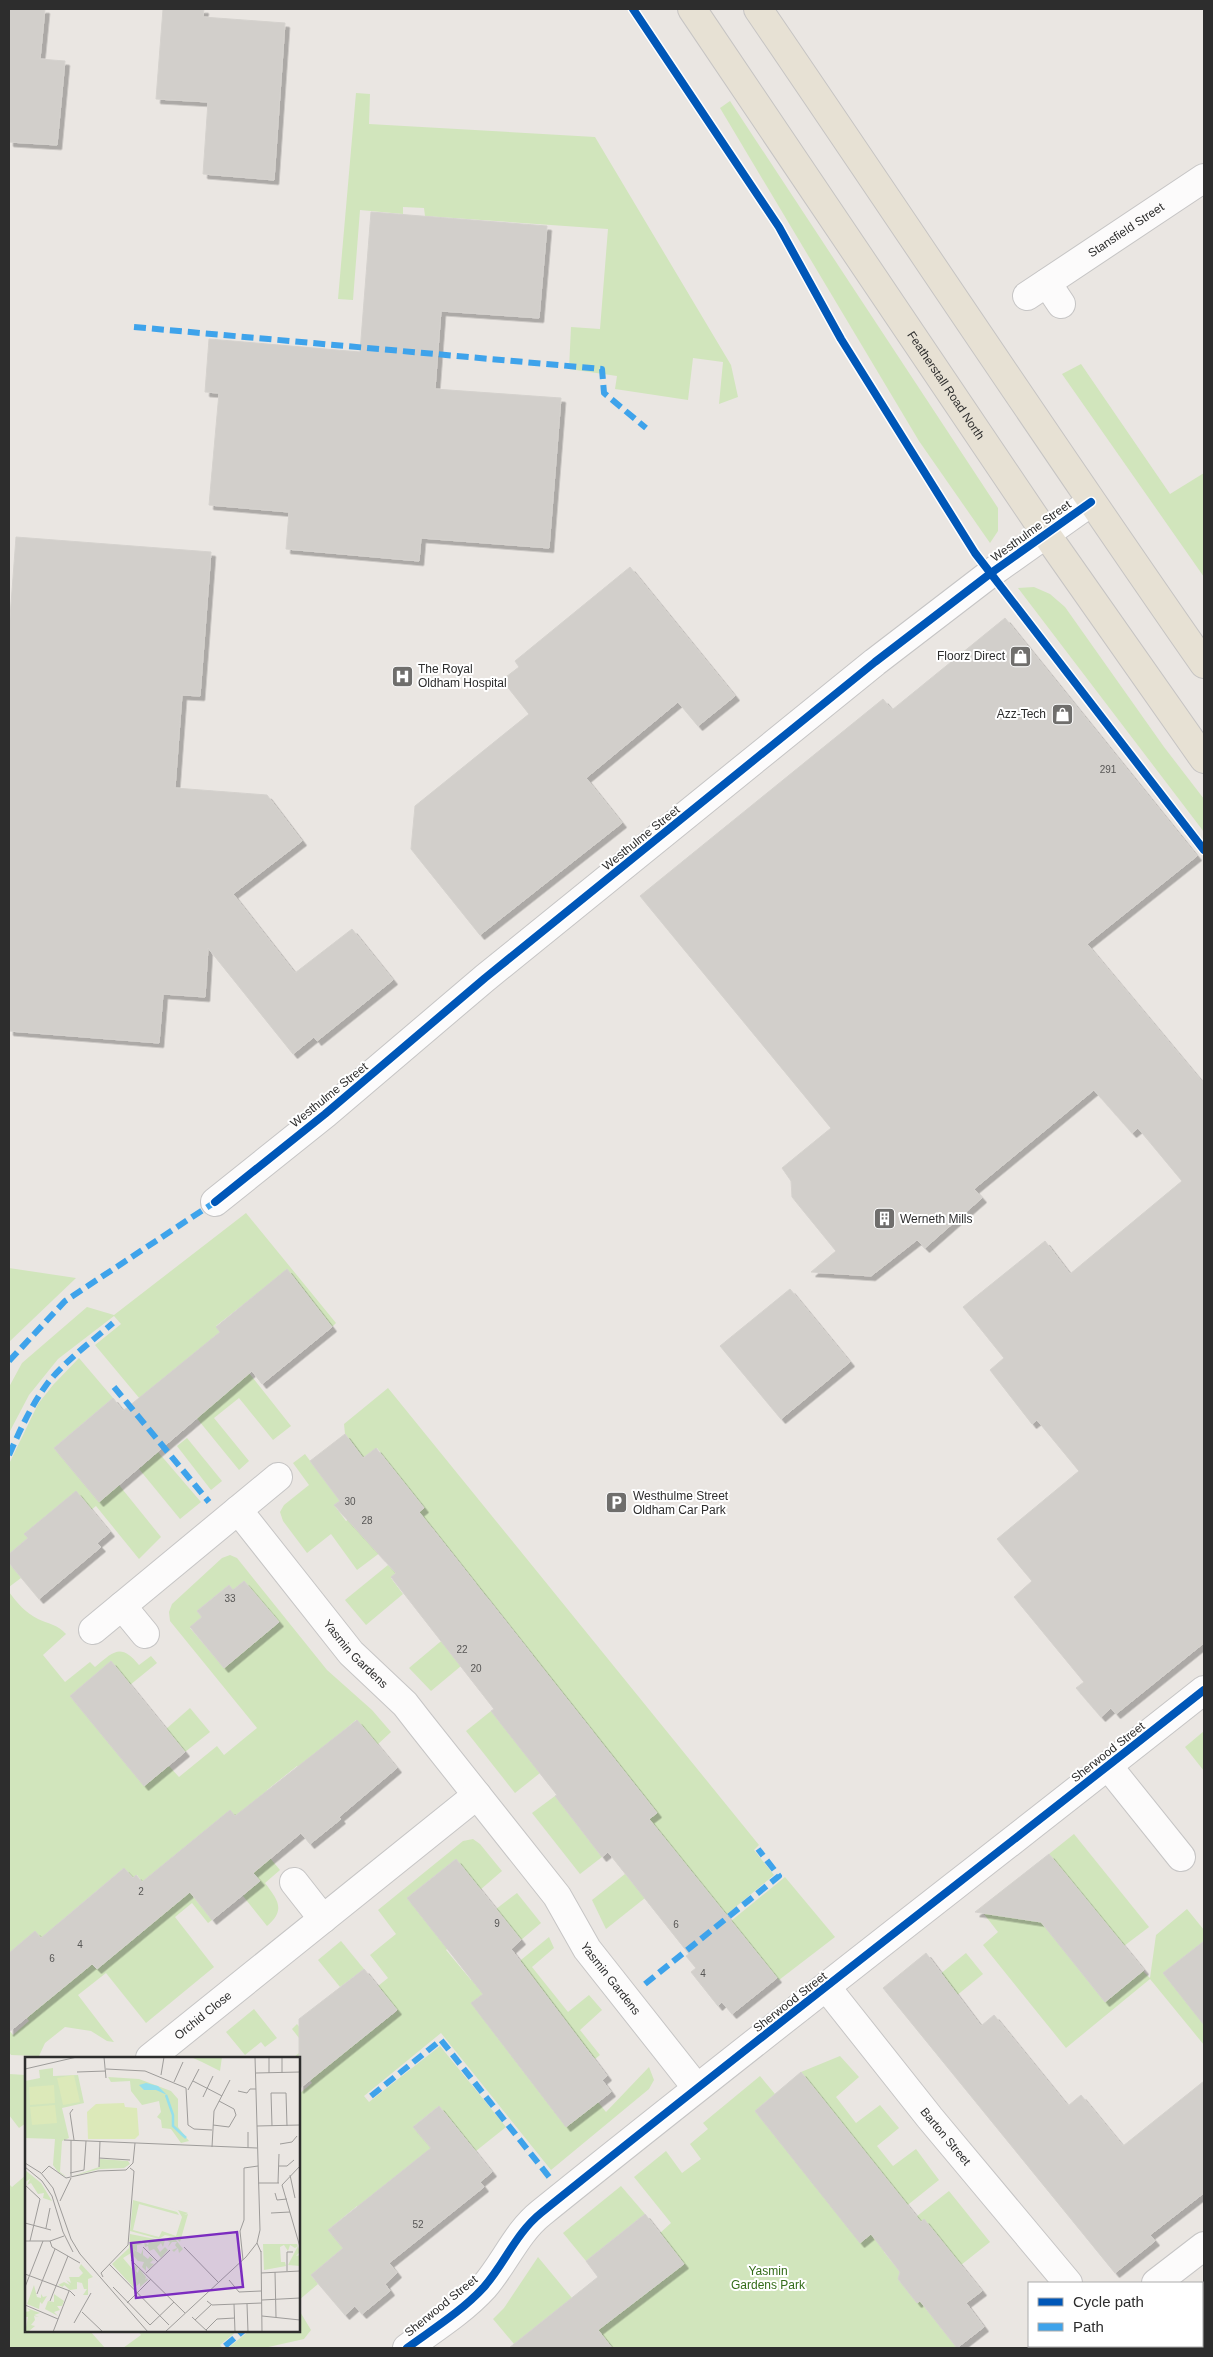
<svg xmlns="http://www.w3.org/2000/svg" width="1213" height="2357" font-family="Helvetica,sans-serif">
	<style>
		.green { fill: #d1e5bc; fill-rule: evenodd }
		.building { fill: #d2cfcb; stroke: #d5d2ce; filter: url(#shadow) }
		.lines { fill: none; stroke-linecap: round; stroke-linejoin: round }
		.minor-casing { stroke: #c6c5c5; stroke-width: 30 }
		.major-casing { stroke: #c6c4c3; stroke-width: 30 }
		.minor { stroke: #fcfbfb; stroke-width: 28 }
		.major { stroke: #e7e1d4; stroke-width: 28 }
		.quiet { stroke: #3ea3eb; stroke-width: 6; stroke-dasharray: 12 6; stroke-linecap: butt }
		.cycleway-casing { stroke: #fff; stroke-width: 11 }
		.cycleway { stroke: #0057b8; stroke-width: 8 }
		.labels { text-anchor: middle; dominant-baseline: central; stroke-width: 4; stroke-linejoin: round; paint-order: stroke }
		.number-label { font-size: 10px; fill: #575655 }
		.street-label { font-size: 12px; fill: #2d2d2d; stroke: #fff }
		.poi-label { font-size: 12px; fill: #2d2d2d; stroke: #fff; text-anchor: start }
		.park-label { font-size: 12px; fill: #346c1a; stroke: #fff }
		.inset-river { fill: none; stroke: #96dfec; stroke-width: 2.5 }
		.inset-road { fill: none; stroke: #9e9c9a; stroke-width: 1 }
		.view { fill: #7b2cbf; fill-opacity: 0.15; stroke: #7b2cbf; stroke-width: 2.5 }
		.inset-edge { fill: none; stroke: #2d2d2d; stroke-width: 2.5 }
	</style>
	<defs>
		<filter id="shadow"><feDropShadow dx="4.5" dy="4.5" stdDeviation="0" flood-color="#0004"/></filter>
	</defs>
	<rect width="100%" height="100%" fill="#eae6e2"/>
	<g class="green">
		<polygon points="356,93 370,94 369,124 595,137 731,365 738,397 719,404 723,362 693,358 688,400 615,389 617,376 569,369 571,327 600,329 608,229 425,216 424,208 403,207 403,214 360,210 353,300 338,299"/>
		<polygon points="730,101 998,508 998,531 990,543 919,441 720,108"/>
		<polygon points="1081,364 1170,494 1204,473 1204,577 1062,374"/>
		<polygon points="1034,587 1050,594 1065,607 1164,747 1204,799 1204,832 1018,588"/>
		<polygon points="246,1213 336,1323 332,1327 287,1270 216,1326 252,1370 249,1373 291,1426 273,1440 239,1398 214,1418 249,1461 239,1470 195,1416 140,1399 95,1345 121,1324 114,1316 58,1359 29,1395 9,1433 9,1387 22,1363 87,1307 114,1315"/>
		<polygon points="9,1268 76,1278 9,1342"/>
		<polygon points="79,1358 113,1398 54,1448 99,1502 119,1485 161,1537 139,1559 96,1506 91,1510 25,1534 28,1538 9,1554 9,1464 38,1404 53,1385"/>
		<polygon points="388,1388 759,1845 754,1850 774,1875 726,1915 667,1842 625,1838 657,1813 610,1753 580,1777 563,1756 593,1731 544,1670 499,1682 533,1655 488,1598 450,1627 440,1613 476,1583 431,1526 385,1549 357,1570 331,1534 307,1553 283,1521 280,1512 284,1505 309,1485 293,1463 305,1454 340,1501 334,1505 346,1521 351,1518 380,1543 424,1508 377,1448 363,1458 345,1434 344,1424"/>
		<polygon points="187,1438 222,1481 211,1490 177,1446"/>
		<polygon points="158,1452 201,1502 180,1519 139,1469"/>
		<path d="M230,1555L237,1558L327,1670L372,1710L391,1732L377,1745L356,1720L299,1768L297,1766L267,1790L272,1797L241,1823L230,1811L166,1863L212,1920L208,1923L192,1903L175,1917L214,1967L146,2023L106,1973L78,1995L114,2042L107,2041L91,2031L65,2027L45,2043L39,2056L11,2055L9,2052V2030L13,2035L29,2021L27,2018L38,2008L49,1948L35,1932L9,1953V1592C17,1603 26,1613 38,1619C49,1624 58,1625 66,1634L43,1655L65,1682L90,1662L95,1667C114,1651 121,1643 139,1665L151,1656L157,1663L130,1685L111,1662L70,1696L144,1786L169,1766L179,1777L217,1746L224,1755L257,1728L170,1621L169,1612L172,1604L222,1558ZM244,1581L279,1622L224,1668L190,1628L202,1617L197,1611L229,1585L233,1590ZM124,1868L133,1878L137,1875L153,1896L162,1915L97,1969L60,1922Z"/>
		<polygon points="9,1563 21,1578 9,1587"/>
		<polygon points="388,1565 396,1573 391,1578 403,1594 366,1625 345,1600"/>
		<polygon points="446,1637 452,1645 447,1649 461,1666 431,1691 409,1668"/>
		<polygon points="190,1708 210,1732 185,1752 166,1729"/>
		<polygon points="491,1711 540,1773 515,1793 466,1731"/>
		<polygon points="1204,1731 1204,1771 1185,1747"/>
		<polygon points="555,1796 602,1857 580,1874 532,1813"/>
		<polygon points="1074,1834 1149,1927 1124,1946 1049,1854"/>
		<polygon points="473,1839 480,1844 502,1871 480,1890 456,1859 407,1898 449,1947 446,1950 471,1980 500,1957 510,1969 549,1937 554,1948 532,1967 568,2012 589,1995 602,2010 580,2030 600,2055 595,2059 582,2043 598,2102 606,2112 649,2067 654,2080 649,2089 551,2170 441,2033 364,2096 369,2102 440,2046 506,2127 476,2151 439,2106 414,2126 431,2148 382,2235 357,2206 328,2230 343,2248 311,2275 318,2284 299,2300 299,2094 312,2083 299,2066 299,2058 293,2058 306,2047 292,2029 297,2024 329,2064 397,2011 378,1986 388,1978 370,1955 396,1934 378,1910 463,1841"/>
		<path d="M270,1858L280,1870L265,1883C278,1900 286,1910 267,1926L243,1896L259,1881L253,1873Z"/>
		<polygon points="625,1874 645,1898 606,1929 592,1900"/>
		<polygon points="785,1877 835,1937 779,1980 731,1921"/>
		<polygon points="1011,1884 1105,2002 1143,1971 1150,1978 1156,1935 1187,1909 1204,1930 1204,1941 1164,1973 1193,2009 1204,2000 1204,2045 1150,1979 1066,2048 983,1945 998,1932 980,1909"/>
		<polygon points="517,1893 541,1923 521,1940 496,1909"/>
		<polygon points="341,1941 364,1969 340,1987 318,1960"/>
		<polygon points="966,1953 983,1974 956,1996 939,1975"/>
		<polygon points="254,2009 277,2038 265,2047 261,2042 245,2055 226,2032"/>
		<polygon points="840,2056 859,2077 836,2097 856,2123 880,2105 899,2128 877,2146 893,2166 916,2149 939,2180 860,2243 889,2220 898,2231 949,2191 990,2242 961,2265 923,2220 884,2252 900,2272 898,2279 917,2303 920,2301 957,2348 612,2348 577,2303 624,2310 683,2264 660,2233 671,2223 634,2177 666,2151 682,2173 701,2159 690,2144 708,2129 703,2123 760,2076 775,2094 755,2111 804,2172 851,2135 801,2072"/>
		<polygon points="9,2074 26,2075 26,2123 19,2128 9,2115"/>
		<polygon points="26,2175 26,2331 90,2331 105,2348 9,2348 9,2184 12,2187"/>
		<polygon points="621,2186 645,2214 586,2261 563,2233"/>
		<polygon points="538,2257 572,2298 514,2344 493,2319 504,2308"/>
		<polygon points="299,2310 311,2330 304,2339 264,2348 228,2348 249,2331 299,2331"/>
		<polygon points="138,2331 237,2331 220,2345 223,2348 123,2348 141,2335"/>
	</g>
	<g class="building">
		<polygon points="9,9 45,9 40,59 65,61 57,145 9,142"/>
		<polygon points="163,9 204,9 203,17 285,23 274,180 203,174 208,102 156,99"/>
		<polygon points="371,212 547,226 539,318 441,311 435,389 561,398 549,548 421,538 419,561 286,549 289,512 209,505 219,393 205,392 209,339 360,352"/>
		<polygon points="16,537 211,552 200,696 182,695 175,788 267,795 302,841 233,894 295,973 352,929 393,980 317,1041 314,1037 293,1054 208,948 205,997 163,994 159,1043 9,1031 9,631"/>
		<polygon points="630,567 735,696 698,726 678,702 586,778 622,823 480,935 411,849 415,806 529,714 502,680 519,667 515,661"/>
		<polygon points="1005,618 1197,856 1087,944 1204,1084 1204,1643 1116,1714 1111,1708 1101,1717 1076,1688 1084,1682 1014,1597 1032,1581 997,1539 1079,1471 1037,1420 1032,1424 990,1370 1004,1358 963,1307 1045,1241 1070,1274 1182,1181 1138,1128 1132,1133 1094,1090 974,1189 982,1198 925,1248 917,1240 871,1276 811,1272 836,1251 792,1197 791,1181 782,1168 831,1128 640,896 883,699 892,710"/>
		<polygon points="287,1269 332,1327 262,1384 252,1371 99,1502 54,1448 113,1398 123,1411 220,1332 216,1327"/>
		<polygon points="790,1289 850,1362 781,1419 720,1346"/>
		<polygon points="345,1434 363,1458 376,1448 424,1508 419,1512 657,1813 649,1819 777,1978 732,2014 722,2002 718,2006 691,1972 696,1968 686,1956 689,1954 608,1852 602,1857 555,1796 557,1795 491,1711 494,1709 391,1577 396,1573 334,1505 340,1501 310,1461"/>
		<polygon points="76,1491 110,1532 97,1543 101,1547 39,1599 9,1563 9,1554 28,1538 24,1534"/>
		<polygon points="244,1581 279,1622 224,1668 190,1627 202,1617 197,1611 229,1585 233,1590"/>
		<polygon points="111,1661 185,1752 144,1786 70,1696"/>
		<polygon points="357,1720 397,1768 339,1817 341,1819 310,1844 301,1833 253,1873 260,1881 212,1920 190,1892 97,1969 92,1964 9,2032 9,1953 35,1931 41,1938 124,1868 133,1878 136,1875 142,1882 230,1810 235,1816"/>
		<polygon points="1049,1854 1144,1970 1105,2002 1041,1922 975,1912"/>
		<polygon points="456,1859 521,1940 511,1949 607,2076 602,2080 611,2092 566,2127 471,2003 483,1994 407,1898"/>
		<polygon points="1204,1941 1204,2025 1163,1973"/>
		<polygon points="926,1953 981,2026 994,2015 1068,2106 1081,2095 1123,2146 1204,2081 1204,2193 1150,2235 1155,2241 1115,2273 883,1988"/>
		<polygon points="364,1969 397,2010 299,2089 299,2019"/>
		<polygon points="801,2072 921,2222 924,2219 982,2291 966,2303 984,2327 957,2348 920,2301 917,2303 898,2279 900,2272 871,2234 860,2243 755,2111"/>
		<polygon points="439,2106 492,2172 480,2182 484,2187 389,2263 397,2273 385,2284 390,2291 362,2314 355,2306 345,2315 311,2275 343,2248 328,2230 431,2148 413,2127"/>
		<polygon points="645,2214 684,2264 598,2330 612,2348 509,2348 598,2277 586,2261"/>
	</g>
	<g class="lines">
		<defs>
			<g id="minor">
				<polyline points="1047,283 1061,304"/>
				<path id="s1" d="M1027,296L1204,178"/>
				<polyline points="215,1202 325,1114 485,978 875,662 991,573 1091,502"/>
				<path id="s2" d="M238,1510L351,1653L405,1704L419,1722L557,1896L587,1949L696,2087"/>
				<polyline points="122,1606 145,1634"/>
				<polyline points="93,1630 278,1477"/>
				<polyline points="1108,1766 1181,1857"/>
				<polyline points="294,1882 323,1919"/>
				<path id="s3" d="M827,1988L930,2118L1068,2283"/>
				<path id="s4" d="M150,2058L477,1795"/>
				<polyline points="1156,2283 1204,2246"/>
				<polyline points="1112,2346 1114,2348"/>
				<path d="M407,2348C433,2329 462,2311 484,2287C505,2263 516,2233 541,2213C760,2036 983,1865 1204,1690"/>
				<polyline points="1074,2348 1077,2346"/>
			</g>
			<g id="major">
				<path id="s5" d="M692,9L1046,534L1204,759"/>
				<path d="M758,9C907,227 1053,448 1204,664"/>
			</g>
		</defs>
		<use href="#minor" class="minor-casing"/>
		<use href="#major" class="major-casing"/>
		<use href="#minor" class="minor"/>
		<use href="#major" class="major"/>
		<g class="quiet">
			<polyline points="134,327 602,369 604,393 646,428"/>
			<polyline points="9,1361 65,1301 215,1202"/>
			<polyline points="114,1387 209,1502"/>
			<path d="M9,1455C20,1430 31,1406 47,1384C65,1361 91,1342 113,1323"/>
			<polyline points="645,1984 779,1876 758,1849"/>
			<polyline points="371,2096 441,2040 550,2178"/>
			<polyline points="225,2346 243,2331"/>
		</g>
		<defs>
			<g id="cycleway">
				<polyline points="633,9 779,227 841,339 975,553 1204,850"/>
				<polyline points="215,1202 325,1114 485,978 875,662 991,573 1091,502"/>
				<path d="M407,2348C433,2329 462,2311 484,2287C505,2263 516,2233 541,2213C760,2036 983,1865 1204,1690"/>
			</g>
		</defs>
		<use href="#cycleway" class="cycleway-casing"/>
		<use href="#cycleway" class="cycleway"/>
	</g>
	<defs>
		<symbol id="shop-square" viewBox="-11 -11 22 22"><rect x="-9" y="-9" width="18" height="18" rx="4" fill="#6f6e6c" stroke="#fff"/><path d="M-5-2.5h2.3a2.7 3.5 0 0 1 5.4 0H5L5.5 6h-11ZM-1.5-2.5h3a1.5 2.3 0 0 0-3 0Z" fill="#fff"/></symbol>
		<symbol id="hospital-square" viewBox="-11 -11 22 22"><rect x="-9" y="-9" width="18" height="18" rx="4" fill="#6f6e6c" stroke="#fff"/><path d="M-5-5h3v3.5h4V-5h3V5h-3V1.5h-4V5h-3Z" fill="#fff"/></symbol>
		<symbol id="building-square" viewBox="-11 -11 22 22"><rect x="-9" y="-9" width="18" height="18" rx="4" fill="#6f6e6c" stroke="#fff"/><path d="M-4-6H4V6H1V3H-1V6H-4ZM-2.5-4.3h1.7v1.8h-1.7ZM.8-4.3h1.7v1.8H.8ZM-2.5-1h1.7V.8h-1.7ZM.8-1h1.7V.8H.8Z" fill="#fff"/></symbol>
		<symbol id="parking-square" viewBox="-11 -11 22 22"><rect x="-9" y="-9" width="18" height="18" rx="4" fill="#6f6e6c" stroke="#fff"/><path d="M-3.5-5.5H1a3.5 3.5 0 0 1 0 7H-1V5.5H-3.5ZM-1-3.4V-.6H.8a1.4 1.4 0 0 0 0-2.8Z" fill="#fff"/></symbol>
	</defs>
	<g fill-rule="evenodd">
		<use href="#shop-square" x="1008" y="644" width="25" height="25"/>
		<use href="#hospital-square" x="390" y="664" width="25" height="25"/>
		<use href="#shop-square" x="1050" y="702" width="25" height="25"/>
		<use href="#building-square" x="872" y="1206" width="25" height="25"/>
		<use href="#parking-square" x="604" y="1490" width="25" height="25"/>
	</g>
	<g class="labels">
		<g class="number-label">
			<text x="1108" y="769">291</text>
			<text x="350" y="1501">30</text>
			<text x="367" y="1520">28</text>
			<text x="230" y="1598">33</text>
			<text x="462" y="1649">22</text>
			<text x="476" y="1668">20</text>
			<text x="141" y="1891">2</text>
			<text x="497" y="1923">9</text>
			<text x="676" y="1924">6</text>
			<text x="80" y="1944">4</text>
			<text x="52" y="1958">6</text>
			<text x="703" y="1973">4</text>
			<text x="418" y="2224">52</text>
		</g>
		<g class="street-label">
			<text stroke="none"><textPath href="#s1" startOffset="119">Stansfield Street</textPath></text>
			<text stroke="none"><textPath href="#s5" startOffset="454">Featherstall Road North</textPath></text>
			<text transform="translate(1031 531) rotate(-36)">Westhulme Street</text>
			<text transform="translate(641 838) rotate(-39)">Westhulme Street</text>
			<text transform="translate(329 1095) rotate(-39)">Westhulme Street</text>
			<text stroke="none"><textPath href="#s2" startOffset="186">Yasmin Gardens</textPath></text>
			<text transform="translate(1108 1752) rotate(-38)">Sherwood Street</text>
			<text stroke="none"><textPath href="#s2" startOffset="600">Yasmin Gardens</textPath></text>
			<text transform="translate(790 2002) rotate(-38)">Sherwood Street</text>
			<text stroke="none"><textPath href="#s4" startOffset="68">Orchid Close</textPath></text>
			<text stroke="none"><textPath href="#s3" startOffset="190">Barton Street</textPath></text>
			<text transform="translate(441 2306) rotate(-39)">Sherwood Street</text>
		</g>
		<g class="poi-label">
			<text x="1005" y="656" text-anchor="end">Floorz Direct</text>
			<text x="418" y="669">The Royal<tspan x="418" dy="14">Oldham Hospital</tspan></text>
			<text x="1046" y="714" text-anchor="end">Azz-Tech</text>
			<text x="900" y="1219">Werneth Mills</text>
			<text x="633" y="1496">Westhulme Street<tspan x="633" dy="14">Oldham Car Park</tspan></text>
		</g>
		<g class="park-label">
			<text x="768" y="2271">Yasmin<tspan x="768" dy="14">Gardens Park</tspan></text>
		</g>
	</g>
	<g transform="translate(25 2057)">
		<rect width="275" height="275" fill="#eae6e2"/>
		<path d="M166,0H197L195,14L177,5ZM28,11V19L53,18L59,46L37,51L44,81L37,84L35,115L42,120L33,115L28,108L30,82L0,81V24L15,21L14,13ZM83,20L114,22L146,34L153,42V70L164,84L156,86L146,72L137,71L136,63L132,60L136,55L134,44L117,48L106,34L105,24L86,25ZM75,102L103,104L105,107L99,111L75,112L48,119L74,110ZM0,113L16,126L27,144L18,141L19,136L13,137L6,126L2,128L5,122L0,125ZM107,139L163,156L159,158L163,157L155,185L149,180L140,178L134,182L105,174L108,143L152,155L154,158L114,147L108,173L134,180L137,174L151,179L157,160L153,153ZM105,177L135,183L145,180L151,183L158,192L154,196L153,191L149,195L147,193L152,191L150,188L152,185H147L143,190L145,185L140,183L138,190L136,186L132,190L135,195L140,190L143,193L136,201L129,192L124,194L123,189L120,190L119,185L123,188L124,185L116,183L114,186L118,187L112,188V194L106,191L116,197L118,192V198L123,202L125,199L131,205L128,203L125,206L129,207L124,212L121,209V214L117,210L119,205L113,204L107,197L105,201L106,196L98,201L109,214L110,208L113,210L111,214L113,216L114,211L121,220L120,223L122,221L123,223L115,230V226L109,231L87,207L104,191ZM238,187H272L275,195L271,199L275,198V209L263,208L273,189L270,191L265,188L263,194L259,188L255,190L256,205H260L261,209L239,213ZM56,207L68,220L63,222V238H58L62,232H59L57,226L52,225V232L45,233L39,228L38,230L33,228L39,225L45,228L41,223L46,226L44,220H54L58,216L54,211ZM9,228L12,240L16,241V237L18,240L22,239L17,247L15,245L14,252L2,247ZM29,237L39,244L37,249H32L35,253L29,255L33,259L20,252L23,244L29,245ZM2,251L15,256L9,258L14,260L9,259L10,263L6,268L10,269L4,274L6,275H0L3,260H0V255L5,254Z" fill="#d1e5bc"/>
		<path d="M49,18L55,45L38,48L32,21ZM29,28L30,46L5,48L4,30ZM99,46L100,50L112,51L114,78L110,82H63L62,55L71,47ZM30,48L32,66L7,68L5,50Z" fill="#dce9b9"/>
		<path d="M121,26L133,29L142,38L131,33H119L114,28Z" fill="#96dfec"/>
		<path class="inset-river" d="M141,38L148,58V69L161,81"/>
		<path class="inset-road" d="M79,0L81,21M230,0L235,173L232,186L236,195M244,0V16M257,0V16M0,12L52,0M81,12L120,14L161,31L163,68L169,72L187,73M52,15L81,14M231,16L275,15M136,18L139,0M168,24L197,39M149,25L158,5M163,33L174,12M213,34L222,36L225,32H231M178,40L188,19M48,52L45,56L49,83M188,68L204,70L211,58L209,52L194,44M232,69L275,68M247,69L246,36H261L262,69M223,75V91M39,83L232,91M255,87L267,85L272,79M187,90L189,54L205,23M74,101L105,103M0,106L16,116L28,131L46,182L55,197L123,275M254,109H262L269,103M0,110L17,124L27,139L38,175L48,195M74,110L75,84M17,116L24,109L41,121L73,114L101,113L108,106L110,86M45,116L59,113L61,84M265,118L270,141M46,119V83M233,126H254M253,126L254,97M0,128L15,142L5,184M257,128L275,190M257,128L275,109M250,136L252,143L262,142M35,144L46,121M246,156L265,155M0,166L26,173M21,171L25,151M0,184H25L39,179M25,184L27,190L55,206M118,190L133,205M159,190L194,226M236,194L237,275M106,203L160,256M218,203L215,174L219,163V111L233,109M84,207L144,268M262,214V195H268M250,215L251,260M121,216L145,193M236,216L275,214M0,217L45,234L50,239M78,220L76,216L103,188L109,114L105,111M204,223L214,235L236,234M0,230L18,184M88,230L125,268L149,245M12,237L30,192M237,243L275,241M25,244L43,199M182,244L187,248L237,246M102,246L126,222M209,247L210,275M222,247L223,275M0,248L33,262M57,255L78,275M237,259L275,263M167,260L183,275M170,263L186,248M49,266L66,236M181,273L192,262L210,261M28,275L44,234M140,275L221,200L232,186"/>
		<path class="view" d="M212,175L218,230L111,241L106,186Z"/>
		<rect width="275" height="275" class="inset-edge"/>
	</g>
	<rect width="1213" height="2357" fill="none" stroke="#2d2d2d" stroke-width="20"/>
	<rect x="1028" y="2282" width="175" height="65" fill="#ffffff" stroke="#ababab"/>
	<rect x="1038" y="2298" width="25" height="8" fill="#0057b8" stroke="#ababab"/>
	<text x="1073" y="2307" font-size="15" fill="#2d2d2d">Cycle path</text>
	<rect x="1038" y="2323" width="25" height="8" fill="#3ea3eb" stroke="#ababab"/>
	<text x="1073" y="2332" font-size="15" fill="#2d2d2d">Path</text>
</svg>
